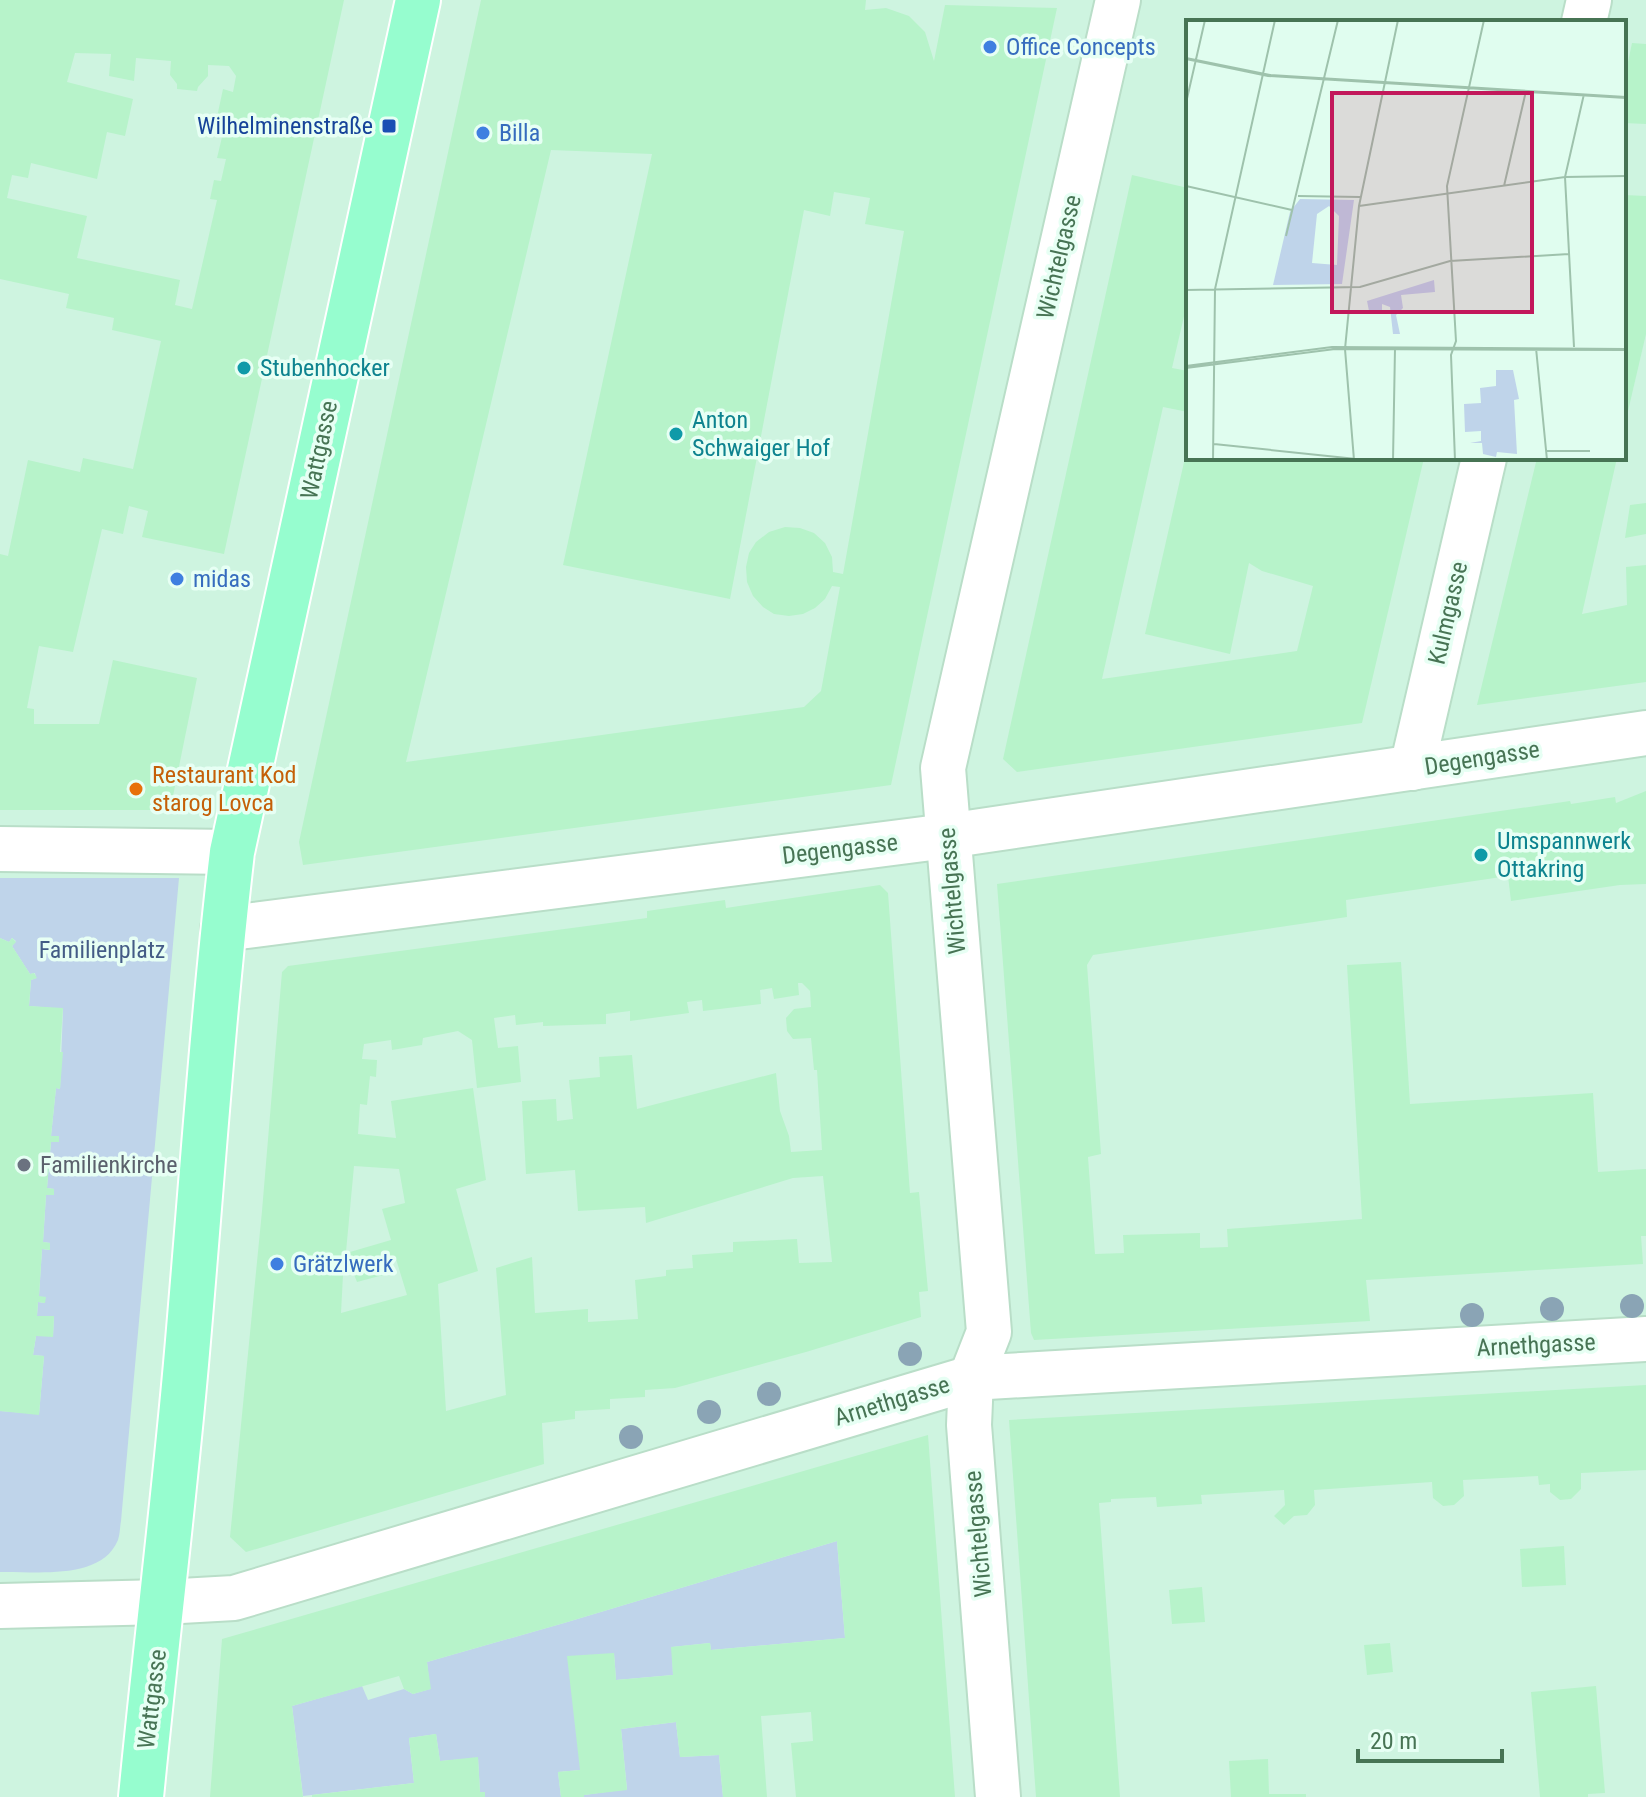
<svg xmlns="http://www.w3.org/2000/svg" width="1646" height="1797" font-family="'Roboto Condensed',sans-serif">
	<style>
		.residential { fill: #cef4e0; fill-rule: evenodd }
		.green { fill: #bfd4ea }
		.building { fill: #b7f3ca; fill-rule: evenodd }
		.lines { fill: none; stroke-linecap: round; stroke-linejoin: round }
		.minor-casing { stroke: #b9dec8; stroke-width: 48 }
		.major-casing { stroke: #fff; stroke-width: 48 }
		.minor { stroke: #fff; stroke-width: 44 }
		.major { stroke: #96fdcf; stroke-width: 44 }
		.tree { fill: #8aa4b5 }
		.shop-dot { fill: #3f7fe0; stroke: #e7fff4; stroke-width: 3 }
		.transit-dot { fill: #1a4fb4; stroke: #e7fff4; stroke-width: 3 }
		.culture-dot { fill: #0f9aa8; stroke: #e7fff4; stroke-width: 3 }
		.food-dot { fill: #e8710a; stroke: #e7fff4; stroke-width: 3 }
		.worship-dot { fill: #6b7280; stroke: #e7fff4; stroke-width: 3 }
		.labels { text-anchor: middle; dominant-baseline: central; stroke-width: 7; stroke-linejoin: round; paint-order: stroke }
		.shop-label { font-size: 24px; fill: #366cbe; stroke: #e7fff4; text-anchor: start }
		.transit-label { font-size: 24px; fill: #164399; stroke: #e7fff4; text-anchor: end }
		.street-label { font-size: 24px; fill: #477454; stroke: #e7fff4 }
		.culture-label { font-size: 24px; fill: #0d838f; stroke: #e7fff4; text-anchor: start }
		.food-label { font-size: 24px; fill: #c56008; stroke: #e7fff4; text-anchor: start }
		.park-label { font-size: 24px; fill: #445c86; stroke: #e7fff4 }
		.worship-label { font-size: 24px; fill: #5b616d; stroke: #e7fff4; text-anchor: start }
		.inset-road { fill: none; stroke: #9ec2ac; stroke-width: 2 }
		.view { fill: #c2185b; fill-opacity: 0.15; stroke: #c2185b; stroke-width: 4 }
		.inset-edge { fill: none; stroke: #477454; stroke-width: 4 }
	</style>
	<rect width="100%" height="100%" fill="#e0fdef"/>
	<path class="residential" d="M0,0H1646V1797H0ZM1188,22H1624V458H1188Z"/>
	<g class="green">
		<path d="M0,878H179L121,1521C120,1526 120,1534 118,1540C101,1581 36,1571 0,1572V1411L39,1414L44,1356L33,1355L36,1336H53L54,1316H37L38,1302L45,1303L39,1296L42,1249L49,1250L50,1243L43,1242L46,1195H54V1189L47,1188L51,1142H59V1136H51L56,1088L60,1089L63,1009L29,1006L31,980L36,978L35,973L30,974L12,946L16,941L12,938L9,942L0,938Z"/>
		<polygon points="837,1541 845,1638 711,1650 710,1643 672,1647 673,1675 616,1680 614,1653 580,1770 558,1772 561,1797 485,1797 485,1792 480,1792 478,1758 440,1761 436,1734 409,1738 414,1783 303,1796 292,1706 362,1686 368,1700 404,1689 413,1694 430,1689 427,1662 564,1623"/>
		<polygon points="676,1722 680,1757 719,1755 723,1797 584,1797 584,1795 627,1789 621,1729"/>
	</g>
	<g class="building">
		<path d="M0,0H344L224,554L142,537L148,511L129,506L123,534L102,529L73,652L39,646L27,708L34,709V724H99L113,660L197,678L173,796L158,810H0V554L8,556L28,460L80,472L83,458L133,469L161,341L112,330L114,318L66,308L69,294L0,279ZM75,53L111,54L109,76L134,81L136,58L171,61L170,75L177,84V89L197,91L198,87L208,76V65L229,66L236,76L233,92L223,89L214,131L223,133L217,158L226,159L221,181L214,180L210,199L217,200L192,309L175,305L180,280L77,258L87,216L7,198L12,175L28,178L31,163L97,179L107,132L125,136L133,99L67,82Z"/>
		<path d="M481,0H866L865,10L886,8L909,16L925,32L934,61L945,5L1057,8L891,785L303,865L299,842ZM551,150L652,154L563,565L730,599L804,210L830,216L834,192L870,198L865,224L904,231L843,574L833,572L832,557L825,543L814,533L800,528L785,527L769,532L756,542L749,553L746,567L747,582L753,596L763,607L774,614L789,616L803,614L815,608L825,599L832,586L840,587L821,691L804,707L406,762Z"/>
		<polygon points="1632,43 1646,44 1646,124 1624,123 1624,81"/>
		<polygon points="1132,175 1188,188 1188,299 1172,368 1188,371 1188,412 1163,407 1102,679 1297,651 1313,586 1262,571 1249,563 1230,654 1145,634 1187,449 1188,458 1424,458 1362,723 1017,772 1003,759"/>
		<polygon points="1624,195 1646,196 1646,334 1625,424"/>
		<polygon points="1537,458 1617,458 1582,614 1627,605 1626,567 1646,565 1646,682 1477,705"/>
		<polygon points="1646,503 1646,534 1625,538 1630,505"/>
		<polygon points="1646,791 1646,884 1620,885 1511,901 1508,876 1346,900 1347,917 1093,955 1087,965 1101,1154 1088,1157 1095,1254 1124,1253 1123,1235 1200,1233 1200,1248 1228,1247 1227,1229 1362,1219 1347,965 1401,962 1410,1104 1593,1093 1598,1172 1646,1169 1646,1236 1641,1236 1643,1264 1366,1280 1370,1321 1034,1340 1031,1333 997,884 1570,801 1571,804 1615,797 1616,803"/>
		<path d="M880,885L888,893L910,1193L919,1192L928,1291L919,1292L921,1317L806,1352L675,1388L645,1390V1397L610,1399V1409L575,1411V1419L542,1423L544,1464L246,1552L230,1537L262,1211L282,972L288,966L647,918V911L725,900L726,908ZM798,983H802L810,991L811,1007L794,1009L786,1018L787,1031L793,1039L811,1038L814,1070H817L822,1150L791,1152L789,1136L780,1111L776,1073L637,1109L632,1055L599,1057L600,1077L569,1080L573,1119L557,1121L556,1099L522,1101L526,1174L575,1170L578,1211L645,1207L646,1223L793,1178L823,1176L832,1262L799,1263L797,1239L733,1242V1252L692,1255L693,1268L666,1270V1276L635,1280L638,1319L588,1322V1309L535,1313L532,1257L496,1268L506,1395L446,1411L438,1284L478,1271L456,1189L486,1180L473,1088L391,1101L396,1138L358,1134L360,1104L367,1105L370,1076L376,1077L377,1060L362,1059L364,1044L391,1040L392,1050L422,1045L423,1038L458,1031L472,1040L477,1088L521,1082L518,1046L498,1048L494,1018L515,1015L516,1025L543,1022V1026L606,1024V1014L630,1011V1021L689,1013L687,1002L702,1000L703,1011L761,1004L760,990L772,988L774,999L799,995ZM354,1166L399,1169L405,1203L382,1209L391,1240L350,1252H346ZM396,1259L407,1295L341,1313L343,1275L353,1272L357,1282L387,1274L385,1264Z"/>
		<polygon points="0,938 9,942 12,938 16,942 12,946 30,974 34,973 37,978 31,980 29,1006 63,1008 60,1052 63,1052 60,1089 56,1088 51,1136 59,1136 59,1142 51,1142 47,1188 54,1189 54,1195 46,1195 43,1242 50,1243 50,1250 42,1249 39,1296 46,1297 45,1303 38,1302 37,1316 54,1316 53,1337 36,1336 33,1355 44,1356 39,1415 0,1411"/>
		<polygon points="1646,1385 1646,1470 1581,1473 1581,1489 1571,1499 1560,1500 1550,1492 1550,1484 1539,1485 1538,1476 1463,1480 1464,1496 1454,1505 1443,1506 1433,1498 1432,1482 1314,1490 1315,1505 1307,1515 1294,1516 1284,1525 1274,1516 1285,1505 1284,1490 1201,1495 1202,1504 1157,1507 1156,1497 1111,1499 1111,1502 1099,1503 1120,1797 1036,1797 1009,1420"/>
		<polygon points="928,1435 955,1797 796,1797 791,1743 813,1741 811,1712 761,1716 767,1797 723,1797 719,1755 680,1757 676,1722 621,1729 627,1790 584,1795 584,1797 561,1797 558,1772 580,1770 567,1656 614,1653 616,1680 673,1675 671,1647 710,1643 711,1650 845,1638 837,1541 564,1623 427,1662 431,1689 413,1694 404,1689 399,1676 292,1706 303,1797 210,1797 222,1639"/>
		<polygon points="1564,1546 1566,1585 1522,1587 1520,1549"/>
		<polygon points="1202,1587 1205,1622 1172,1624 1169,1590"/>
		<polygon points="1390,1643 1393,1672 1367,1675 1364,1645"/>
		<polygon points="1596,1686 1605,1793 1588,1794 1588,1797 1540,1797 1531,1692"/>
		<polygon points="436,1734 440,1761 478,1757 480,1792 485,1792 485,1797 312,1797 312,1795 414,1783 409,1738"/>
		<polygon points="1268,1759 1269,1794 1306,1794 1306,1797 1231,1797 1229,1761"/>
	</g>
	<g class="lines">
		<defs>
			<g id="minor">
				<polyline points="1584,22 1589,0"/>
				<polyline points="1412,768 1484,458"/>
				<polyline points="0,849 232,852"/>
				<polyline points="223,929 947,836 1646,733"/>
				<polyline points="0,1606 163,1602 234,1598 971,1378 1646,1339"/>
				<polyline points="998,1797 969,1425 971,1378 989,1332 943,768 1118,0"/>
			</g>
			<path id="major" d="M141,1797C155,1653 173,1509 186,1364C201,1194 212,1023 232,852L418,0"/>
		</defs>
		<use href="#minor" class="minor-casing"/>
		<use href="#major" class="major-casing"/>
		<use href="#minor" class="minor"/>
		<use href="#major" class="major"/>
	</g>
	<g class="tree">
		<circle cx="1632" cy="1306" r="12"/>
		<circle cx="1552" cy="1309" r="12"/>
		<circle cx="1472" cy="1315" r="12"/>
		<circle cx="910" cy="1354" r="12"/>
		<circle cx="769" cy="1394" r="12"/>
		<circle cx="709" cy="1412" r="12"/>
		<circle cx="631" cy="1437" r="12"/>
	</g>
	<g class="shop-dot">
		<circle cx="990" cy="47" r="8"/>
		<circle cx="483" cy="133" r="8"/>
		<circle cx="177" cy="579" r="8"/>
		<circle cx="277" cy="1264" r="8"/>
	</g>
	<rect class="transit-dot" x="381" y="118" width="16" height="16" rx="4"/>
	<g class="culture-dot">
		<circle cx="244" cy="368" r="8"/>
		<circle cx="676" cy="434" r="8"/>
		<circle cx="1481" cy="855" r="8"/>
	</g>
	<circle class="food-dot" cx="136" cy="789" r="8"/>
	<circle class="worship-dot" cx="24" cy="1165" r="8"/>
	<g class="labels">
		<g class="shop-label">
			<text x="1006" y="47">Office Concepts</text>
			<text x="499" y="133">Billa</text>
			<text x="193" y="579">midas</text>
			<text x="293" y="1264">Grätzlwerk</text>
		</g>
		<g class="transit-label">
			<text x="373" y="126">Wilhelminenstraße</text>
		</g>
		<g class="street-label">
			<text transform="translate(1059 257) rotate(-77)">Wichtelgasse</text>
			<text transform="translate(319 450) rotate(-78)">Wattgasse</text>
			<text transform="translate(1448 613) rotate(-77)">Kulmgasse</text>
			<text transform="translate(1482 758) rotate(-9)">Degengasse</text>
			<text transform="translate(840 849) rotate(-7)">Degengasse</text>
			<text transform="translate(952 891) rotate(-95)">Wichtelgasse</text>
			<text transform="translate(1536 1345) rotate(-3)">Arnethgasse</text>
			<text transform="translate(892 1401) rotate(-17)">Arnethgasse</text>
			<text transform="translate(978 1534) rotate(-95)">Wichtelgasse</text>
			<text transform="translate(152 1699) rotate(-83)">Wattgasse</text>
		</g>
		<g class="culture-label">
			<text x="260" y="368">Stubenhocker</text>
			<text x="692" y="420">Anton<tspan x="692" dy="28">Schwaiger Hof</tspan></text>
			<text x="1497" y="841">Umspannwerk<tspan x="1497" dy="28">Ottakring</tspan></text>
		</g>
		<g class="food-label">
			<text x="152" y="775">Restaurant Kod<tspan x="152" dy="28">starog Lovca</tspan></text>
		</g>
		<g class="park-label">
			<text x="102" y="950">Familienplatz</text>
		</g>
		<g class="worship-label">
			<text x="40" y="1165">Familienkirche</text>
		</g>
	</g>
	<g transform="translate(1186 20)">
		<rect width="440" height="440" fill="#e0fdef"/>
		<path d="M114,179L168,180L156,264L87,265L104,192ZM143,186L153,196L151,245L126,243L131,194ZM248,260L249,272L215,275L217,288L210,295L214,314H207L204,287L196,284V290L183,291L181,281ZM310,350H327L333,379L328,380L331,434L311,432L310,437L297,434L296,423H284L295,421V411L279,412L278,384L295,383L294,368L310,366Z" fill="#bfd4ea" fill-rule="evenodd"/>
		<path class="inset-road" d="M0,38L84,55L440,77M0,39L82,56L440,78M0,83L19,0M0,166L106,190M318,166L340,71M112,176L174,177M173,186L379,157L440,156M100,216L152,0M0,270L174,267L264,241L383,234M388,327L379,157L398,74M350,328L361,440M0,346L146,327L440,329M0,348L149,329L440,330M28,424L180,440M360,431H404M27,440L29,269L89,0M168,440L159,329L173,186L212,0M207,440L209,328M269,440L265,335L270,321L261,166L298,0"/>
		<path class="view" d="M146,73H346V292H146Z"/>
		<rect width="440" height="440" class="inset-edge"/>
	</g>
	<path d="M1358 1749v12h144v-12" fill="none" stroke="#477454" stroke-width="4"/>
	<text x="1370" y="1749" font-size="24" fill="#477454" stroke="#e7fff4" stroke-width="6" paint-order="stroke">20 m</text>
</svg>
